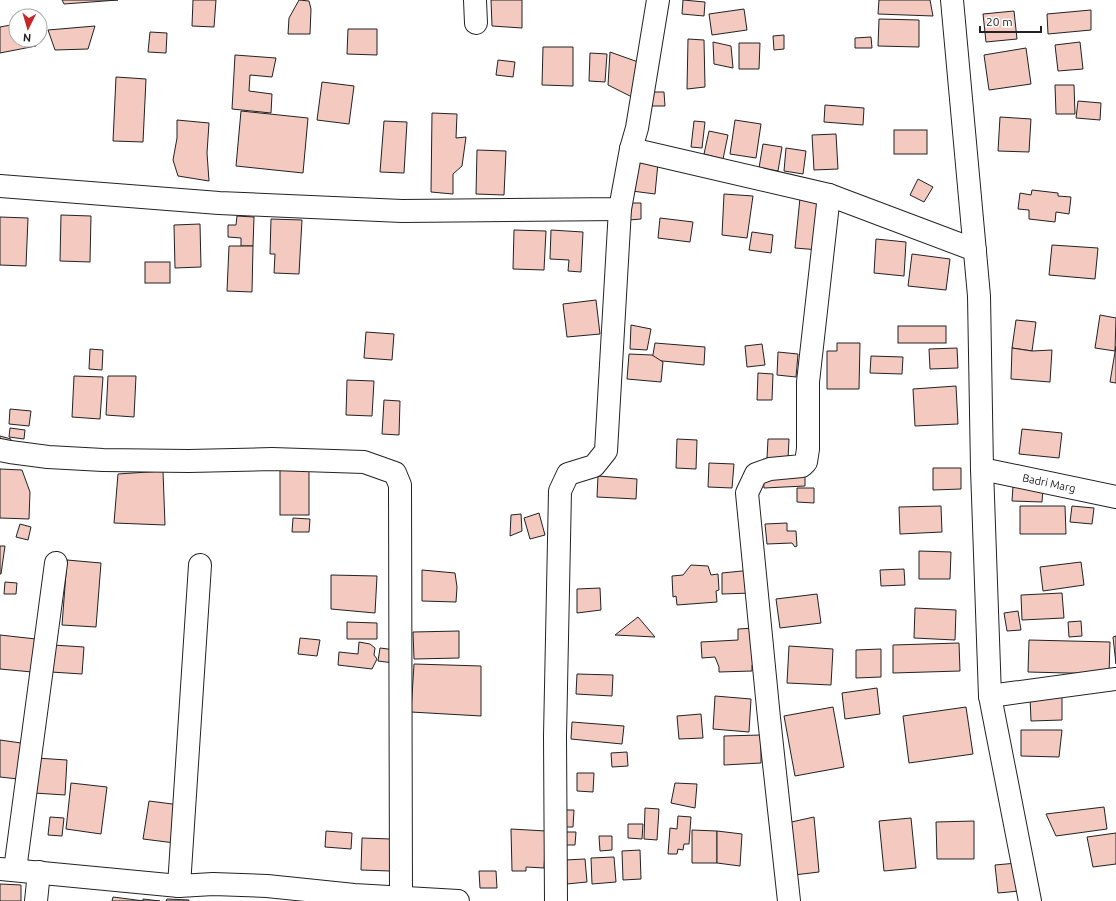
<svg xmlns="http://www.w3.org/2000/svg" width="1116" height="901" font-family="Ubuntu,sans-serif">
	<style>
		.building { fill: #f3c9c0; stroke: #222 }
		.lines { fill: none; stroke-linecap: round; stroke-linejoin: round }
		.minor-casing { stroke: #222; stroke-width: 24 }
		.minor { stroke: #fff; stroke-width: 22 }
		.labels { text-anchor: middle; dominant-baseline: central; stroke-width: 3; stroke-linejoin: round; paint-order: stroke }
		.street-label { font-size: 11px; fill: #222; stroke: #fff }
	</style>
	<rect width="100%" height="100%" fill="#fff"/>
	<g class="building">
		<polygon points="62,0 118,0 64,4"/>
		<polygon points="193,0 216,0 214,27 192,26"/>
		<polygon points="299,0 309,1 311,9 310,34 288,34 289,18"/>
		<polygon points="491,0 522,0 522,28 492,26"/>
		<polygon points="683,0 705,2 704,16 682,14"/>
		<polygon points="879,0 930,0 933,16 878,14"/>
		<polygon points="744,9 747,30 712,35 709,14"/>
		<polygon points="1091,10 1091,30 1048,34 1047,14"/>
		<polygon points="1014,11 1017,39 986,42 983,14"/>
		<polygon points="879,19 919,20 919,47 878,46"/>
		<polygon points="16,24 16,40 35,40 36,46 0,53 0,27"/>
		<polygon points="95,26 88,49 55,50 48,30"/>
		<polygon points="348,29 377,29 377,55 347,54"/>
		<polygon points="150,32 167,33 166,53 148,52"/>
		<polygon points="784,35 784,49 774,50 773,36"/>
		<polygon points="871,37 872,48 855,48 855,38"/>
		<polygon points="688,39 704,40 705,87 687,89"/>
		<polygon points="713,42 731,46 733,68 714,64"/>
		<polygon points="1080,42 1083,69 1058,71 1055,45"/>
		<polygon points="739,43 760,43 759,69 739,69"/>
		<polygon points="543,47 573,47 573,86 542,85"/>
		<polygon points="1026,48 1031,84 989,90 984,55"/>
		<polygon points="610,52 641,63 632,97 608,85"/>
		<polygon points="590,53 607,54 605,82 589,81"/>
		<polygon points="235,55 276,58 272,77 250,75 249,91 272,94 271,113 232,109"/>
		<polygon points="498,60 515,62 513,77 496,75"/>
		<polygon points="116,77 146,79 143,142 113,141"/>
		<polygon points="322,82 354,86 349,124 317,120"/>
		<polygon points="1055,85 1074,85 1075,114 1056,114"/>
		<polygon points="651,92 664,92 665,106 651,106"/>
		<polygon points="1078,101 1101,103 1100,120 1076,118"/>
		<polygon points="825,105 864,108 863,125 824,122"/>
		<polygon points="241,111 308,118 303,173 236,166"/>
		<polygon points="432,113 457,114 456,138 466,137 462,166 453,174 453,194 431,192"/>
		<polygon points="1000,117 1031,119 1029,152 998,151"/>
		<polygon points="177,120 209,123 207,153 209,181 178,176 173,160 177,138"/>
		<polygon points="735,120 761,124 756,158 730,154"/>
		<polygon points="384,121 407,122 404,173 380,172"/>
		<polygon points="694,121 705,122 702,148 691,147"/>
		<rect x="894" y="130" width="33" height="24"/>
		<polygon points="709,131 728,135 723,159 704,154"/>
		<polygon points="836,134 838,169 814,170 812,135"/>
		<polygon points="763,144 782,147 778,171 759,168"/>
		<polygon points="786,148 806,151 803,174 784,171"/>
		<polygon points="477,150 506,151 504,195 476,194"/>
		<polygon points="636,161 658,163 655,194 632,191"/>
		<polygon points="918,179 933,187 924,202 910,195"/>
		<polygon points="1032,190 1058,193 1058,196 1071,197 1069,214 1056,212 1055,222 1029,219 1029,210 1018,209 1020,193 1031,195"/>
		<polygon points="724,194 753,196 747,238 722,235"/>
		<polygon points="800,198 824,199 819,250 795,248"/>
		<polygon points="629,203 641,203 641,219 629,220"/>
		<polygon points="61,215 91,216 90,262 60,261"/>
		<polygon points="237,216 254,217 253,246 241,246 241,238 228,237 228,225 236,225"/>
		<polygon points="0,217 28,218 26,266 0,265"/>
		<polygon points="660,218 693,222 690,242 658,238"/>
		<polygon points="271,219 302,220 299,274 274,273 275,254 270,254"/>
		<polygon points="200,224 201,267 175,268 174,225"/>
		<polygon points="514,230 546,231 544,270 513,269"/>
		<polygon points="551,230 583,232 581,272 568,271 569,260 550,259"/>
		<polygon points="752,232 773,235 771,253 749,250"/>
		<polygon points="876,239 906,242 904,276 874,273"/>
		<polygon points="1052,245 1098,248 1095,279 1049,275"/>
		<polygon points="229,246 253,246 252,292 227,291"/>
		<polygon points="912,254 950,259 946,290 908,286"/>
		<rect x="145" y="262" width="25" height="21"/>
		<polygon points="596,300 600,334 567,337 563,304"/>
		<polygon points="1100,315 1116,318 1115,351 1095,348"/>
		<polygon points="1016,320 1036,322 1032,351 1012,348"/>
		<polygon points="631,325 651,329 647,350 630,349"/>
		<rect x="898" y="326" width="48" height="17"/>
		<polygon points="366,332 394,334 392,360 364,358"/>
		<polygon points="655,343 705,347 704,365 652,360"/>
		<polygon points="837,343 860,343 859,389 827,389 827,351 837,351"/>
		<polygon points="762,344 765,365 747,367 745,346"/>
		<polygon points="1116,346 1116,383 1110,382"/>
		<polygon points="957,348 958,368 930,369 929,349"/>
		<polygon points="1012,348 1032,351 1052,350 1050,382 1011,379"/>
		<polygon points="90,349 103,350 102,370 89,369"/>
		<polygon points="778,352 798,354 796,377 777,375"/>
		<polygon points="629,354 652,355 663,362 661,382 627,379"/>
		<polygon points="871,356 903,357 902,374 870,373"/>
		<polygon points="758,373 773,374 772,400 757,400"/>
		<polygon points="74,376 103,377 100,419 72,417"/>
		<polygon points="108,376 136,376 134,417 106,415"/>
		<polygon points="347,380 374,381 372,416 346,415"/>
		<polygon points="956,386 958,424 915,426 913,389"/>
		<polygon points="384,400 400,401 399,435 382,434"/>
		<polygon points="10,409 31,411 29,426 9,424"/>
		<polygon points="10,428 25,430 24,439 9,437"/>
		<polygon points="1022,429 1062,433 1059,458 1019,454"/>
		<polygon points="0,436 11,439 9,448 0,446"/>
		<polygon points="677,439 697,440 696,469 676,468"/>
		<polygon points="768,439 789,439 788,459 767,458"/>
		<polygon points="709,463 734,464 732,488 708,487"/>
		<rect x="280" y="467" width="29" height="48"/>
		<polygon points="933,468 961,468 961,489 933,490"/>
		<polygon points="0,469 22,470 30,492 29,519 0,518"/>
		<polygon points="163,471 165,525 114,523 118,474"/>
		<polygon points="805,473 805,486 764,488 763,475"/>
		<polygon points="598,476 637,479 636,499 597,497"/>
		<polygon points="1013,486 1043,488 1042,502 1012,501"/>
		<polygon points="797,488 814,488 814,503 797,502"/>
		<polygon points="941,506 942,532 900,534 899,507"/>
		<polygon points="1020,506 1065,506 1066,534 1020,534"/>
		<polygon points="1072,506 1094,508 1092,524 1070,522"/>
		<polygon points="539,513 545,535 530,539 524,518"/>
		<polygon points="521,514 522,531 510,536 511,515"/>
		<polygon points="293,518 310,519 309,532 292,532"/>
		<polygon points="787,523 787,531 796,531 797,546 795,547 792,543 767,544 765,524"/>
		<polygon points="20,524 31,527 28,540 16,537"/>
		<polygon points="0,546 5,546 1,574 0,574"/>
		<polygon points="919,551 951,552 950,579 919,579"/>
		<polygon points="67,560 101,563 96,627 62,625"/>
		<polygon points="1081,562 1084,585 1043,591 1040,567"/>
		<polygon points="691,565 708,566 711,575 718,574 719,590 716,591 717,602 677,605 676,596 673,597 672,576 683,575"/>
		<polygon points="904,569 905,585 881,586 880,570"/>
		<polygon points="422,570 455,573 457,587 456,602 422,601"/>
		<polygon points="752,570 752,593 722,594 722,573"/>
		<polygon points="331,575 377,576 375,613 331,609"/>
		<polygon points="5,582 17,583 16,594 4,594"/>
		<polygon points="600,588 601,610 577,613 577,589"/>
		<polygon points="1062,593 1064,618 1022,620 1021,595"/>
		<polygon points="817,594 821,623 780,628 776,599"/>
		<polygon points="915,608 956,610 955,640 914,638"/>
		<polygon points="1018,611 1021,630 1007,631 1004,613"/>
		<polygon points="638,617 655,637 615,635"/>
		<polygon points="1081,621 1082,636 1069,637 1068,622"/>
		<polygon points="347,622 377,623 377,639 347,639"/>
		<polygon points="755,628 757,668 752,665 752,671 719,672 719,667 715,657 702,658 701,642 738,640 738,629"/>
		<polygon points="459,631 459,658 414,659 413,632"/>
		<polygon points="0,635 36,639 32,672 0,669"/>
		<polygon points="1116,636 1116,664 1113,637"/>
		<polygon points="300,638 320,640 317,656 298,654"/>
		<polygon points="1029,640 1110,642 1109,674 1028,672"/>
		<polygon points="359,642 370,644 375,648 374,655 377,659 372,669 338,665 339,652 358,654"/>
		<polygon points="959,643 960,671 893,673 893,645"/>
		<polygon points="53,645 84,647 82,674 51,672"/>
		<polygon points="789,646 833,649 831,685 787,683"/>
		<polygon points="380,648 396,650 394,663 378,661"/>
		<polygon points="881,649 881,677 856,678 856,650"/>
		<polygon points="414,664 481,666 481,716 411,712"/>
		<polygon points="577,674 613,675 612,696 576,694"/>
		<polygon points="877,688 880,714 845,719 842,693"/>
		<polygon points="715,696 751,699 749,732 713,729"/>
		<polygon points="1030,697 1062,697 1062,720 1031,721"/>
		<polygon points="833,707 844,767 795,776 784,716"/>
		<polygon points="966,707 973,754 909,763 903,716"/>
		<polygon points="701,714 703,738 679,739 677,716"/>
		<polygon points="572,722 624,726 622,744 571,739"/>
		<polygon points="1021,730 1062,730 1059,757 1021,756"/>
		<polygon points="761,735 761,763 724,765 724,736"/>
		<polygon points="0,740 21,743 18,779 0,777"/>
		<polygon points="627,752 628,766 612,767 611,753"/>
		<polygon points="36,758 67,760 65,795 34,793"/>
		<polygon points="577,773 594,773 593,792 577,791"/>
		<polygon points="71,783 107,787 101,834 66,829"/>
		<polygon points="675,783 697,784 695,808 671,803"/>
		<polygon points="149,801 180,805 175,843 143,839"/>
		<polygon points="1104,807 1107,829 1056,836 1046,814"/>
		<polygon points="645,808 659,809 657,840 644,839"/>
		<polygon points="563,810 574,810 573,827 563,827"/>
		<polygon points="678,816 691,817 689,844 684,844 683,850 678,849 677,854 668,854 670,828 677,829"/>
		<polygon points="50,817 64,818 62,836 48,835"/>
		<polygon points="814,817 819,872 794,875 787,823"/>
		<polygon points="911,818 916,868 884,871 879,821"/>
		<polygon points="974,821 974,859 937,859 936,822"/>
		<polygon points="628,824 643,824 642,839 628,838"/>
		<polygon points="511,829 546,831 544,868 526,867 526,871 512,871"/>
		<polygon points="692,830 717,831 717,863 692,863"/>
		<polygon points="326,831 352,833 351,849 325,847"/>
		<polygon points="717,831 742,834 740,866 717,863"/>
		<polygon points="560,832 576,832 575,845 560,845"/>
		<polygon points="1116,833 1116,864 1093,867 1087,837"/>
		<polygon points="599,836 612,836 612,850 600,851"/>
		<polygon points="362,838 391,839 390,871 361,870"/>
		<polygon points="640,850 641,879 623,880 622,851"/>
		<polygon points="614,857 616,882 592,884 591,858"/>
		<polygon points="585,859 587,882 567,884 565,860"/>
		<polygon points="1017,863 1020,891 998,893 995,865"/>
		<polygon points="479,871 496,871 497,888 480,888"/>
		<polygon points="0,884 21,885 21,901 0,901"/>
		<polygon points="113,897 144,901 112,901"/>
		<polygon points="143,899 160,901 143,901"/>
		<polygon points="167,899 189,900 189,901 166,901"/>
	</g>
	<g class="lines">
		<defs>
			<g id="minor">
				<polyline points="475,0 476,23"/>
				<polyline points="952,0 979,296 982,469 990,696 1030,901"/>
				<polyline points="631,149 829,195 975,250"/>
				<polyline points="0,186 219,203 402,211 620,209 631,149 637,128 658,0"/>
				<polyline points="0,450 10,452 48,457 103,460 189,461 272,459 364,462 395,473 400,485 401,898"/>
				<polyline points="982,469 1116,497"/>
				<polyline points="990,696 1116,679"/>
				<polyline points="0,869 179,886 213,884 267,886 354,895 458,901"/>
				<polyline points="15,870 56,563"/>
				<polyline points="179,886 200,565"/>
				<polyline points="36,901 39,872"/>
				<polyline points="556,901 555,736 560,491 568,474 594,466 606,451 620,209"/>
				<polyline points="789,901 769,718 747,493 756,474 770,469 802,466 806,462 808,449 808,382 829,195"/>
			</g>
		</defs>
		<use href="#minor" class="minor-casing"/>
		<use href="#minor" class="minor"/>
	</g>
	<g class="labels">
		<g class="street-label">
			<text transform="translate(1049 483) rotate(12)">Badri Marg</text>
		</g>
	</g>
	<g transform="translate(28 28) rotate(185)"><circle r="19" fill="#ffffff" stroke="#a7a7a7"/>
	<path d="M0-3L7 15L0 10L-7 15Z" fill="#c62828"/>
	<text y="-6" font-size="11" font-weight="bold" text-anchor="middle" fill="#222222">N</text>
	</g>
	<path d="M980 26v6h61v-6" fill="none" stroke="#222222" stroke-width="2"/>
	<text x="986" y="26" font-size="12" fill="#222222" stroke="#ffffff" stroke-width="3" paint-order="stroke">20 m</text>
</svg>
